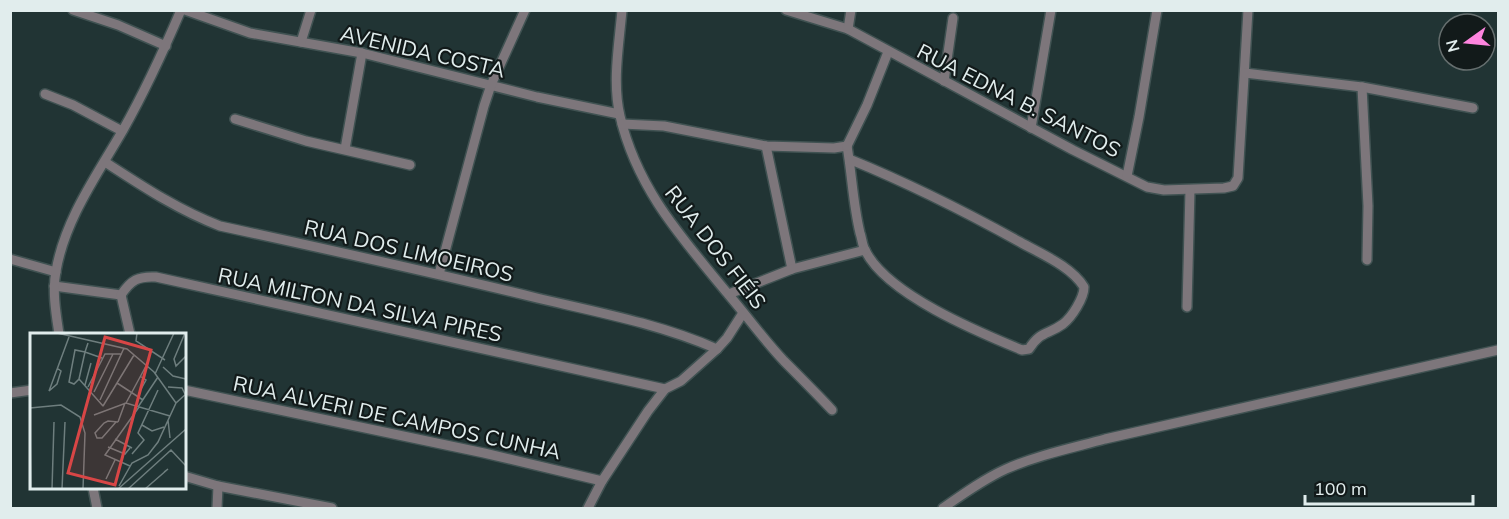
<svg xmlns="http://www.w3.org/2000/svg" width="1509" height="519" font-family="Mulish,sans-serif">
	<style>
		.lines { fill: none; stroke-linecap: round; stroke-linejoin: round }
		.minor-casing { stroke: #405252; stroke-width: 12 }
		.minor { stroke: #7d767b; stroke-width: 9 }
		.labels { text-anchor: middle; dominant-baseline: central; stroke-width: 4.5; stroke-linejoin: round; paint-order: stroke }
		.street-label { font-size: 21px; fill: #e1eded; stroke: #121a1a }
		.inset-road { fill: none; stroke: #6e7e7e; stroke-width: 1.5 }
		.view { fill: #d84646; fill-opacity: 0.15; stroke: #d84646; stroke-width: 3 }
		.inset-edge { fill: none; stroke: #e1eded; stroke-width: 3 }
	</style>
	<rect width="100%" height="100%" fill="#213434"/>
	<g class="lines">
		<defs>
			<g id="minor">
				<polyline points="73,10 118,25 166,46"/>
				<polyline points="185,10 250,33 362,53 537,97 619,114"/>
				<path d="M622,10C619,45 612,82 620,116C637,189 682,238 728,294C747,316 764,340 784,361C800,377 816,393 832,410"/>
				<polyline points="786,10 848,29 1073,150 1147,187 1164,190 1224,188 1233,186 1238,178 1248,10"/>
				<polyline points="848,29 851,10"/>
				<polyline points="301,42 311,10"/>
				<polyline points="1245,73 1362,87 1473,108"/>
				<polyline points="944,81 953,18"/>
				<polyline points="1362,87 1368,206 1367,260"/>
				<polyline points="45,94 73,105 122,131"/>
				<polyline points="235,119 306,141 410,165"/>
				<polyline points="622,124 664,126 766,146 834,148 847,146"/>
				<polyline points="1031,128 1051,10"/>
				<polyline points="766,146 792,269"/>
				<path d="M847,146C852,175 853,204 860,233C862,238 862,245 865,250C886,294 978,332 1022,350L1029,349C1040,331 1048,335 1063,324C1072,317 1084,298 1084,287C1071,266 1041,254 1020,242C964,211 908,183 849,159"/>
				<polyline points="847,146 867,105 888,52"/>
				<polyline points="345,149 362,53"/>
				<path d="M105,162C142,186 178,210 220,226C326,249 432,272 537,298C597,312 660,324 717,349"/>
				<polyline points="1127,176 1139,117 1157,10"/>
				<polyline points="10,259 56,272"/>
				<polyline points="439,274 484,106 491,85 525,10"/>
				<polyline points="54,286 121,295"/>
				<polyline points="729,294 792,269 865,250"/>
				<path d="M121,295C131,280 138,276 156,277L665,389"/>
				<polyline points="121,295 130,334"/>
				<polyline points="1187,307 1190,190"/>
				<path d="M59,334C56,314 52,291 56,271C65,219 97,175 123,130C145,91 163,52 181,10"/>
				<polyline points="184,390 484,453 602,481"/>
				<polyline points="10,393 32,390"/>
				<polyline points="184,476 218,486 332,508"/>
				<polyline points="93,488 97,508"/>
				<polyline points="217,508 218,486"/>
				<polyline points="588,508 602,481 648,411 665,389 681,381 717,349 727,338 743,313"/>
				<path d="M943,508C963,494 984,479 1006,469C1038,455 1072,448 1105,439L1498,350"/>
			</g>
		</defs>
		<use href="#minor" class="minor-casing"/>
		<use href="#minor" class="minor"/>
	</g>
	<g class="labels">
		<g class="street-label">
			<text transform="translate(423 51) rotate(13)">AVENIDA COSTA</text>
			<text transform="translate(1019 100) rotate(27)">RUA EDNA B. SANTOS</text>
			<text transform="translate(716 247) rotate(52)">RUA DOS FIÉIS</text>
			<text transform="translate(409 250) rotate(13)">RUA DOS LIMOEIROS</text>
			<text transform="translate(360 304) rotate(12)">RUA MILTON DA SILVA PIRES</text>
			<text transform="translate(397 417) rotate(12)">RUA ALVERI DE CAMPOS CUNHA</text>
		</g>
	</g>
	<g transform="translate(30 333)">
		<rect width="156" height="156" fill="#213434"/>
		<path class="inset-road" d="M27,0L97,16L124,39L146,70M107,0L106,8L135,27M155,0L144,26L146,33L156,23M58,10L55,19L49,46L44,51L39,49L45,17L55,19L72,25M133,34L143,43L156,46M27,35L31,38L27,51L19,58L39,4M125,41L144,0M49,46L73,73M87,50L113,67M55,52L61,30M58,54L75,21H92M138,54L152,55L155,61M110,58L116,47L110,43M64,59L83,21M70,67L94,15M96,70L116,33M73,73L104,22M108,74L128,44M0,75L31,72L50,84L55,100L53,156M64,82L96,70L140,83M138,87L140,105M86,89L72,105H67L65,100L74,90L78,88L88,89M88,89L95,70M112,92L122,98L134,94M0,97L1,156M85,106L102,115M78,114L95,121L100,115M102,121L114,107L108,100L128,57M100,133L75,122L109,74M76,146L85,127M89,153L102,130L118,122L128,109L146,70L156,61M22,156L24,89M32,156L35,89M88,156L156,96M98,156L141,117L156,133M115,156L138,136L134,139"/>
		<path class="view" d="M75,4L121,17L85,152L38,140Z"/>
		<rect width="156" height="156" class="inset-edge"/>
	</g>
	<rect width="1509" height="519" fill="none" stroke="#e1eded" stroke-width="24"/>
	<g transform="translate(1467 42) rotate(255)"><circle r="28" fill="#121a1a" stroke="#656e6e" stroke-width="1.5"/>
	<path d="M0-4.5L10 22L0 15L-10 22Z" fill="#fe85df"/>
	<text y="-9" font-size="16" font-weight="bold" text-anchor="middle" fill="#e1eded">N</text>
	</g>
	<path d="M1305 495v9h168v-9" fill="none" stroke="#e1eded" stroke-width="3"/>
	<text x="1314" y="495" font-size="18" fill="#e1eded" stroke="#121a1a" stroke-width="4.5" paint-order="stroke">100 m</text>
</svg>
